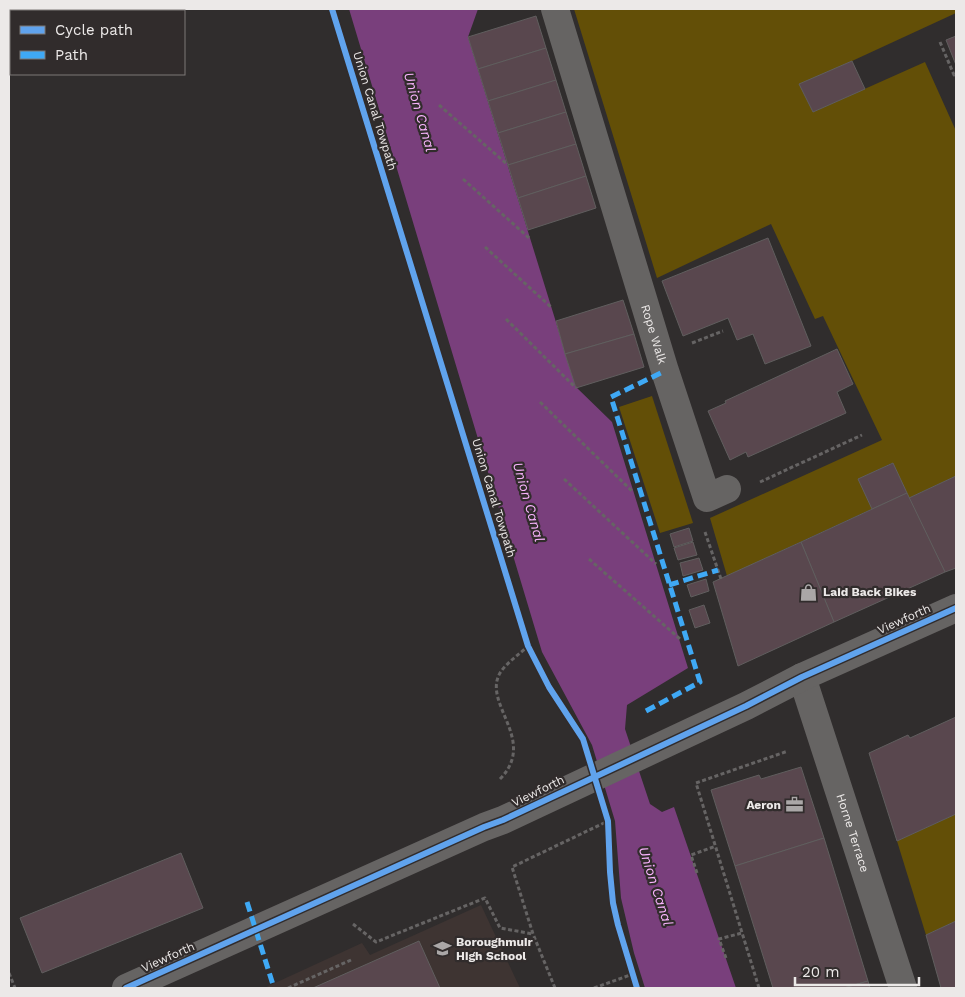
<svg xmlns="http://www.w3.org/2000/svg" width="965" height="997" font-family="'Work Sans',sans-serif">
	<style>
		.built { fill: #3e3432 }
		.green { fill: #634f07 }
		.water { fill: #793f7c }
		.building { fill: #59474e; stroke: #605e5e }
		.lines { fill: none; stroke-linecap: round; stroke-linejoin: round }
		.path { stroke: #666464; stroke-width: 3; stroke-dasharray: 4 2.5; stroke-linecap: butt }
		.street { stroke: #666463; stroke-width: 28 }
		.quiet { stroke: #3fa9f5; stroke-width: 5; stroke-dasharray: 10 5; stroke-linecap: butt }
		.cycleway-casing { stroke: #312c2c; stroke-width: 9 }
		.cycleway { stroke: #60a3ed; stroke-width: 6 }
		.labels { text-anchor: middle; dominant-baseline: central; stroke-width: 4.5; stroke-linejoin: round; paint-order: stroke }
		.street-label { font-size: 12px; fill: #ece9e8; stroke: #312c2c }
		.poi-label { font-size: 12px; font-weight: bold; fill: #ece9e8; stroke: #312c2c; text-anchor: start }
		.water-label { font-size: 14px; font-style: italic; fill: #fab4fe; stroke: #312c2c }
	</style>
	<rect width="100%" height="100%" fill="#302d2d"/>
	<polygon class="built" points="481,905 520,988 264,988 362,943 370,955"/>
	<g class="green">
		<polygon points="574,9 956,9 956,13 800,85 813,112 925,62 956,131 956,476 909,498 892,463 859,479 872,509 727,576 710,518 882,440 823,316 815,319 771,224 657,278"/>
		<polygon points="652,396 693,523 660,533 619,407"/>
		<polygon points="956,814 956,921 926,935 897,841"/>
	</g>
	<polygon class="water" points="349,9 478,9 468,37 576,387 612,422 688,668 627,705 625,729 650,804 662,812 674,807 736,988 645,988 634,953 621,898 615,821 592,745 542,652"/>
	<g class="building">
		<polygon points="536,16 546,48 478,69 468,37"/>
		<polygon points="956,36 956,65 946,40"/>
		<polygon points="546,48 556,80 488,101 478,69"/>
		<polygon points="852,61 865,89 813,112 799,84"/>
		<polygon points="556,80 566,112 498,133 488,101"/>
		<polygon points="566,112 576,144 508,165 498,133"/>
		<polygon points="576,144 586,176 518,198 508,165"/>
		<polygon points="586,176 596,208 528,230 518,198"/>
		<polygon points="768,238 811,346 765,364 753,334 737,340 728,318 683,336 662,281"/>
		<polygon points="623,300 634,334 565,354 556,321"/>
		<polygon points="634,334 644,367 576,388 565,354"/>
		<polygon points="837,349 853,384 837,392 846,413 748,457 746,452 730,460 708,411 726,403 725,401"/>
		<polygon points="893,463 907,493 872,509 858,479"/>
		<polygon points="956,476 956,568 945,572 909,498"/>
		<polygon points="907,493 945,572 834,622 801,542"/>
		<polygon points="689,528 693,541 674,547 670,534"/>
		<polygon points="693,542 697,555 678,560 674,548"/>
		<polygon points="801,542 834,622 738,666 713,582"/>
		<polygon points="699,558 703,570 683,576 680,563"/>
		<polygon points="706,579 709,591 691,597 687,585"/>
		<polygon points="704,605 710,623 695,628 689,610"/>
		<polygon points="956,717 956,814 897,841 869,753 908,735 910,738"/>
		<polygon points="801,767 824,838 735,866 711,790 759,775 761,779"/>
		<polygon points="824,838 868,981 844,988 773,988 735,866"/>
		<polygon points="181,853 203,908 42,973 20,918"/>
		<polygon points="956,921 956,988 941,988 926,935"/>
		<polygon points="419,941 440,988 313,988"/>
		<polygon points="868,981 870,988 844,988"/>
	</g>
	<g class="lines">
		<g class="path">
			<polyline points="940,42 954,75 956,74"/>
			<polyline points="439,105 508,165"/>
			<polyline points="463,179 529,238"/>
			<polyline points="485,247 552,308"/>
			<polyline points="506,319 576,388"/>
			<polyline points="692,343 723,331"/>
			<polyline points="540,402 632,491"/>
			<polyline points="564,479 656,564"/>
			<polyline points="760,482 862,435"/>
			<polyline points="705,532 721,579"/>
			<polyline points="589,559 680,639"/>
			<path d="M500,779C538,740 482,704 500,673C506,663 520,654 528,646"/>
			<polyline points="697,873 691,855 716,846"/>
			<polyline points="353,924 376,942 485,898 500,928 533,934"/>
			<polyline points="726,958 719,939 742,933"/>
			<polyline points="9,973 15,988"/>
			<polyline points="288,988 351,960"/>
			<polyline points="555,988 533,934 512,867 608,821"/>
			<polyline points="594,988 633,974"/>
			<polyline points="759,988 696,783 788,751"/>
		</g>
		<g class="street">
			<path id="s1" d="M555,9L665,371L707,498L727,489"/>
			<path id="s2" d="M802,677L903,988"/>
			<polyline points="126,988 484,827 503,820 746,706 802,677 956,608"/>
		</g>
		<g class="quiet">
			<polyline points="669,585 718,570"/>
			<polyline points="646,711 700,682 611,397 665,371"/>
			<polyline points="247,902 274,988"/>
		</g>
		<defs>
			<g id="cycleway">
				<polyline points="332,9 528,646 549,687 583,739 608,821 610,872 613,903 618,925 637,988"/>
				<polyline points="126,988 484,827 503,820 746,706 802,677 956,608"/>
			</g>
		</defs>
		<use href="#cycleway" class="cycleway-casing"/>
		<use href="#cycleway" class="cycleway"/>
	</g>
	<defs>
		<symbol id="shop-bare" viewBox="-9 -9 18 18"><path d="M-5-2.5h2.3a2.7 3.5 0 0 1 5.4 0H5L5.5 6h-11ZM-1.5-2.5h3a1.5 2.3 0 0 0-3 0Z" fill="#aaa7a7" stroke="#312c2c" stroke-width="2.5" paint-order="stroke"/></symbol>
		<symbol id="office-bare" viewBox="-9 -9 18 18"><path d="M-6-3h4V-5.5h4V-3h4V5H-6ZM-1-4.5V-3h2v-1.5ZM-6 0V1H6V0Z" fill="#aaa7a7" stroke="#312c2c" stroke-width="2.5" paint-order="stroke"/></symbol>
		<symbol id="school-bare" viewBox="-9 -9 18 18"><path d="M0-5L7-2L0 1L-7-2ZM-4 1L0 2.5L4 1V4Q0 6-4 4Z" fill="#aaa7a7" stroke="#312c2c" stroke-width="2.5" paint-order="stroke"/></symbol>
	</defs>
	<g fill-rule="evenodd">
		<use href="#shop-bare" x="796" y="580" width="25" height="25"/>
		<use href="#office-bare" x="782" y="792" width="25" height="25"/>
		<use href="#school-bare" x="430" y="936" width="25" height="25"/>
	</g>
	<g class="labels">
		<g class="street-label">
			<text transform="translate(375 111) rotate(73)">Union Canal Towpath</text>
			<text stroke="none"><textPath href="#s1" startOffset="340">Rope Walk</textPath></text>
			<text transform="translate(494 498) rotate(73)">Union Canal Towpath</text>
			<text transform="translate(904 619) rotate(-24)">Viewforth</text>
			<text transform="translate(538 791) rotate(-26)">Viewforth</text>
			<text stroke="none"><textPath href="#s2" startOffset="164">Horne Terrace</textPath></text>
			<text transform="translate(168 957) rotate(-24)">Viewforth</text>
		</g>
		<g class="poi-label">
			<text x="823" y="592">Laid Back Bikes</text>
			<text x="781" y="805" text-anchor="end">Aeron</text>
			<text x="456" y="942">Boroughmuir<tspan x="456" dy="14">High School</tspan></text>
		</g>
		<g class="water-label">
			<text transform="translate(420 112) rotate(74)">Union Canal</text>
			<text transform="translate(529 502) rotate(74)">Union Canal</text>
			<text transform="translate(656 886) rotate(72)">Union Canal</text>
		</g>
	</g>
	<rect width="965" height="997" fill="none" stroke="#ece9e8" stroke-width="20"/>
	<rect x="10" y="10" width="175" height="65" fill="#312c2c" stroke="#7c7877"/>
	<rect x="20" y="26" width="25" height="8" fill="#60a3ed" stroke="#7c7877"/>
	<text x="55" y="35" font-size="15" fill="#ece9e8">Cycle path</text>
	<rect x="20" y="51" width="25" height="8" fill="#3fa9f5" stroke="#7c7877"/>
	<text x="55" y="60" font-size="15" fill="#ece9e8">Path</text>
	<path d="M795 977v8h124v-8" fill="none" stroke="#ece9e8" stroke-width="2.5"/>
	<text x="802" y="977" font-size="15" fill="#ece9e8" stroke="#312c2c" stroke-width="4" paint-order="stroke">20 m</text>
</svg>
